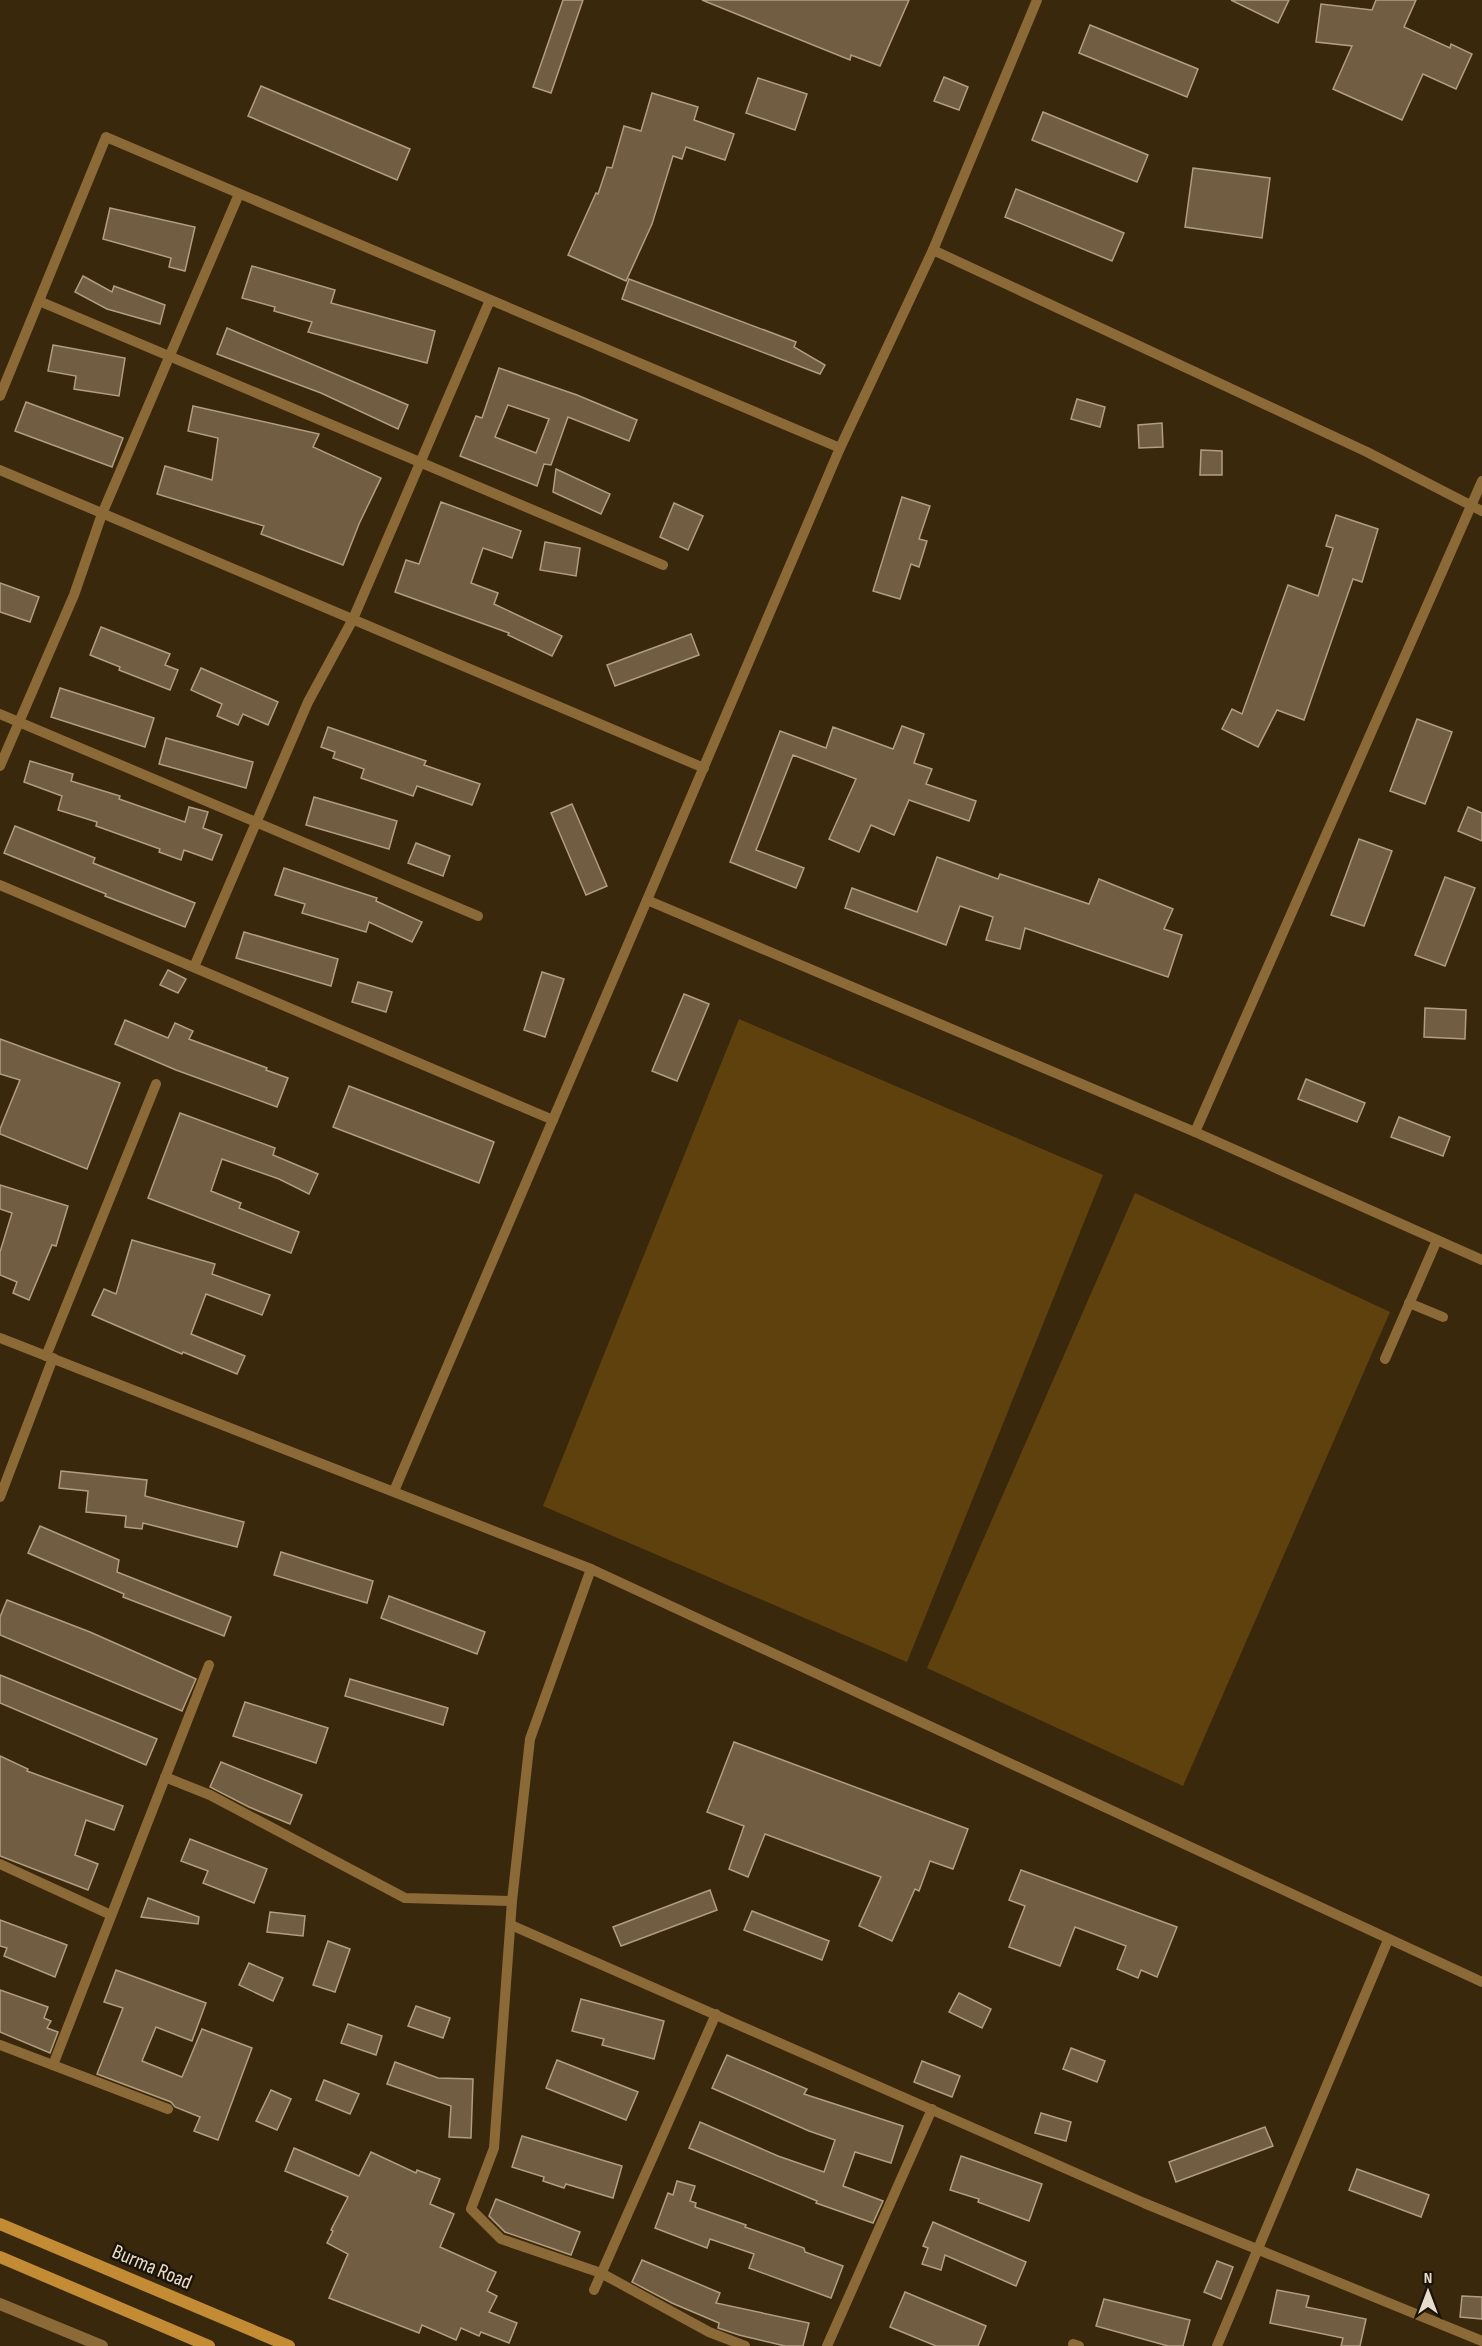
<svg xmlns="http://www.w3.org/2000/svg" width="1482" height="2346" font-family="'Sofia Sans Condensed',sans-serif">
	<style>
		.green { fill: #5f410d }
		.building { fill: #715d41; stroke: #b39d7f; stroke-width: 1.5; fill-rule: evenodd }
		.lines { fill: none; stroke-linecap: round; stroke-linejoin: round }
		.lane { stroke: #8c6a38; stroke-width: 10 }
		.street { stroke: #8c6a38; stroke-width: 12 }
		.secondary { stroke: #c38c34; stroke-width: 12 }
		.labels { text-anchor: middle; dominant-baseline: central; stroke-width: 5; stroke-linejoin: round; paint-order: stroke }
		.street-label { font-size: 21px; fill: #e8dccd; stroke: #1b1307 }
	</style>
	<rect width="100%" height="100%" fill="#3a280d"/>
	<g class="green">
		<polygon points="739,1019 1103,1175 907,1662 543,1506"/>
		<polygon points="1135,1193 1390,1312 1183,1786 927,1668"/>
	</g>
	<g class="building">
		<polygon points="563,0 583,0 551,93 533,87"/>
		<polygon points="702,0 909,0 880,66 851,55 850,60"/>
		<polygon points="1231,0 1289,0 1278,23"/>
		<polygon points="1376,0 1416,0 1404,27 1450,48 1451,44 1472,54 1456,89 1423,74 1402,120 1333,89 1352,46 1316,42 1321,4 1372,10"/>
		<polygon points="1090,25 1198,69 1187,97 1079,53"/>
		<polygon points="944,77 968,87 959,110 934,101"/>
		<polygon points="758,78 807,94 795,130 746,113"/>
		<polygon points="261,86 410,149 397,180 248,116"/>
		<polygon points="652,93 698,107 694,120 734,134 725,160 686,147 682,159 673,156 652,224 626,281 568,255 596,193 598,194 607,167 612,168 624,126 641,131"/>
		<polygon points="1043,112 1148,155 1137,182 1032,140"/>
		<polygon points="1193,168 1270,178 1262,238 1185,227"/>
		<polygon points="1016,189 1124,233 1112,261 1005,217"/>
		<polygon points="110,208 195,227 185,271 169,267 171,258 103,239"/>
		<polygon points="252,266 335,290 331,303 435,331 427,363 308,332 312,322 274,311 275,307 242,298"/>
		<polygon points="83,276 112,292 114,286 165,305 160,324 107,309 75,292"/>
		<polygon points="629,279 796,342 794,347 825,365 820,374 622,299"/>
		<polygon points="227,328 408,405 398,429 321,393 217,354"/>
		<polygon points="53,345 125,358 119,396 74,389 76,376 48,371"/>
		<path d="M499,368L577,395L637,420L629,441L568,417L551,465L544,464L537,486L460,456L476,416L482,418ZM508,405L549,419L536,453L495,437Z"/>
		<polygon points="1077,399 1105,407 1100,427 1071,419"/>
		<polygon points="26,402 123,438 112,467 15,431"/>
		<polygon points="193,406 319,434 313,447 381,478 359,524 343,565 261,534 264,526 157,494 165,466 212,480 218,438 188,431"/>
		<polygon points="1162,423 1163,447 1139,448 1138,425"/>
		<polygon points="1201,450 1222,451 1222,475 1200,475"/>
		<polygon points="556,469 610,494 601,514 553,492"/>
		<polygon points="902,497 930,506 919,539 927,541 919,567 911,564 900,599 873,591"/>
		<polygon points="441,502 521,531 512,558 483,548 471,583 498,593 494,604 562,636 552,656 508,635 509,633 395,592 406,560 419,564"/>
		<polygon points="674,503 703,516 688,550 660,537"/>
		<polygon points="1336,515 1378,529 1362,582 1353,579 1304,720 1277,710 1258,747 1222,729 1232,709 1242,714 1288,585 1318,596 1333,548 1326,546"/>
		<polygon points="545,542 580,548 576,576 540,570"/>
		<polygon points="0,583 39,597 30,622 0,612"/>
		<polygon points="101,627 170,654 165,665 178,670 170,690 119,670 120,667 90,655"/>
		<polygon points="691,634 699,655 615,686 607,665"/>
		<polygon points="201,668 278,702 268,725 243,714 238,725 217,716 222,704 191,690"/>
		<polygon points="60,688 154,718 145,747 51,717"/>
		<polygon points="1417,719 1452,732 1425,804 1390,791"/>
		<polygon points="902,726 924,734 914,763 932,769 926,784 976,801 969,821 909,800 894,835 871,825 859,852 829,839 856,779 793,755 756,850 804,868 796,888 730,862 780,731 826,748 833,727 893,749"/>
		<polygon points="328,727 426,761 424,765 480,784 472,805 417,786 413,796 361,778 364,769 333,758 335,752 321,747"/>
		<polygon points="166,738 253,762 246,788 159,764"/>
		<polygon points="30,761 73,774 71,781 120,796 119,799 185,822 189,807 208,812 203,828 222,835 212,860 184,850 181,860 159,852 160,849 96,826 97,822 58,810 62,796 24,782"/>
		<polygon points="314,797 397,821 389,849 306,825"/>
		<polygon points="572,804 607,886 586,895 551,813"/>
		<polygon points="1468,807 1482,813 1482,841 1458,831"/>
		<polygon points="15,826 95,858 93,863 195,903 185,927 105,896 106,894 4,853"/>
		<polygon points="1359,839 1392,851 1364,926 1331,915"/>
		<polygon points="416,843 450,856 443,876 408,863"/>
		<polygon points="937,857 998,879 1000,874 1089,904 1099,879 1173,909 1164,929 1182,935 1168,977 1025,928 1020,949 986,940 993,917 960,906 946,945 845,908 852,888 917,912"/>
		<polygon points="284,868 377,898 376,901 422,922 412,942 369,922 366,932 302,913 305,904 275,895"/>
		<polygon points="1445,877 1475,888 1445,966 1415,955"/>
		<polygon points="244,932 338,959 331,986 236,958"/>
		<polygon points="168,970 186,979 178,993 160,985"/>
		<polygon points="542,972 564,979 545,1037 524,1030"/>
		<polygon points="358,982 392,992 386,1012 352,1002"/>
		<polygon points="684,994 709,1004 677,1081 652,1071"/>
		<polygon points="1425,1008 1466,1010 1465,1039 1424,1037"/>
		<polygon points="125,1020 168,1038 175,1023 193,1031 189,1039 267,1068 266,1070 288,1078 277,1107 176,1070 115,1044"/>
		<polygon points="0,1039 120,1083 87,1169 0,1134 0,1129 20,1080 0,1074"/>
		<polygon points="1306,1079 1365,1103 1357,1122 1298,1099"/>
		<polygon points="349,1086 494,1142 479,1183 333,1127"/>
		<polygon points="180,1113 275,1148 273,1155 318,1174 309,1194 279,1179 222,1159 211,1191 241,1203 239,1208 299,1232 291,1253 148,1198"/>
		<polygon points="1399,1117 1450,1137 1443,1156 1391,1137"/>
		<polygon points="0,1185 68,1206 56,1246 52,1245 29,1300 13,1293 17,1282 0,1275 0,1252 12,1213 0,1209"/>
		<polygon points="132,1240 215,1264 212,1274 270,1295 262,1315 206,1294 191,1334 245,1356 237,1374 183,1352 182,1354 92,1315 104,1289 116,1294"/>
		<polygon points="61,1471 147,1480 145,1496 244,1522 237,1547 143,1523 142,1529 125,1527 126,1516 86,1512 88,1491 59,1488"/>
		<polygon points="40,1526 119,1560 117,1572 231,1617 224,1636 123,1597 124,1594 28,1553"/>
		<polygon points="281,1552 373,1581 367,1603 274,1575"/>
		<polygon points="389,1596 485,1632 477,1654 381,1618"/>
		<polygon points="7,1600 90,1632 196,1679 182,1711 0,1635 0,1617"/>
		<polygon points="0,1675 157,1739 146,1765 0,1703"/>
		<polygon points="350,1679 448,1708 443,1725 345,1696"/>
		<polygon points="245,1702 328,1728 316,1763 233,1736"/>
		<polygon points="734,1742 968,1829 953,1869 930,1861 919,1891 915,1889 892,1941 859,1926 881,1877 765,1834 748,1877 729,1869 744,1826 707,1812"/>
		<polygon points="0,1756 28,1769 27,1771 123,1806 114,1830 86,1820 75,1855 98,1864 88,1890 0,1856"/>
		<polygon points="221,1762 302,1795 290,1824 249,1807 210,1787"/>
		<polygon points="190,1839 267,1869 254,1903 203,1883 208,1871 181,1861"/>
		<polygon points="1021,1870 1177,1927 1157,1977 1141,1970 1138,1978 1117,1969 1126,1946 1075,1927 1060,1966 1009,1947 1025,1906 1009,1900"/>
		<polygon points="710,1890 717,1910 621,1946 613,1927"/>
		<polygon points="148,1898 199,1917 198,1924 141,1917"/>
		<polygon points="752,1911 829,1941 822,1960 744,1930"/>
		<polygon points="270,1912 305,1916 303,1936 267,1932"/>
		<polygon points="0,1920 67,1945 55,1977 4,1956 7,1948 0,1946"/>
		<polygon points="328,1941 350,1949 335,1992 313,1985"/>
		<polygon points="249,1963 283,1978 273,2001 239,1985"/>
		<polygon points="116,1970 206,2003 192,2041 156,2027 142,2061 182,2077 202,2029 252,2048 218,2140 194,2131 200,2117 175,2107 171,2102 97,2074 123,2008 104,2002"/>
		<polygon points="0,1990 48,2007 44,2018 51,2021 47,2028 58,2032 50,2053 0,2032"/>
		<polygon points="959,1993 991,2009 982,2028 949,2012"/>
		<polygon points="581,1999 664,2021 654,2059 602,2045 604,2039 572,2031"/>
		<polygon points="416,2006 450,2018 443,2038 408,2026"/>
		<polygon points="348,2024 382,2036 376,2055 341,2043"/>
		<polygon points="1071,2048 1105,2061 1097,2082 1063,2069"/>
		<polygon points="727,2055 807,2089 804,2094 903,2126 891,2163 855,2152 843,2186 883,2201 873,2223 816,2203 817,2201 689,2148 700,2122 778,2156 824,2172 835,2140 809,2131 712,2088"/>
		<polygon points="557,2060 638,2092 626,2120 546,2088"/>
		<polygon points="922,2061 960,2076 952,2097 914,2082"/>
		<polygon points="395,2062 438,2078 473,2079 471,2138 449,2137 451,2106 387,2084"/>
		<polygon points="324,2080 359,2094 350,2114 316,2100"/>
		<polygon points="271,2090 291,2099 277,2130 256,2121"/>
		<polygon points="1041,2113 1071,2122 1066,2141 1035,2133"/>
		<polygon points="1265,2127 1273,2146 1176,2182 1169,2162"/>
		<polygon points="522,2136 622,2166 613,2198 566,2184 564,2188 543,2181 544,2177 512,2167"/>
		<polygon points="294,2148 359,2176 371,2152 416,2173 417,2170 440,2179 430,2204 454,2214 440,2247 496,2272 487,2291 497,2296 489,2312 517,2323 509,2343 481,2332 479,2336 461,2328 456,2340 422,2325 419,2333 329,2298 348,2254 327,2243 333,2231 331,2230 348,2197 285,2171"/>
		<polygon points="961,2156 1042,2184 1029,2221 978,2202 979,2199 950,2190"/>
		<polygon points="1357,2169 1429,2195 1421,2217 1349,2190"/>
		<polygon points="677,2181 695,2186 690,2201 696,2203 695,2207 746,2225 745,2227 804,2248 805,2252 843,2266 831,2298 749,2268 754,2254 710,2239 707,2248 655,2228 668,2193 673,2195"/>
		<polygon points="496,2199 580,2232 571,2255 505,2232 489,2216"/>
		<polygon points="933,2222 1026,2262 1016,2286 945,2255 941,2270 922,2264 928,2248 923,2246"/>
		<polygon points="642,2260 720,2293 716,2303 809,2323 803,2346 785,2346 739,2335 718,2328 719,2323 672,2303 632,2282"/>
		<polygon points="1217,2261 1233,2267 1221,2299 1204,2292"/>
		<polygon points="1277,2290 1309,2296 1306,2307 1366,2319 1360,2346 1341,2346 1343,2338 1270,2323"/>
		<polygon points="905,2292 986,2326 978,2346 936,2346 890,2327"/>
		<polygon points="1462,2296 1482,2297 1482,2319 1460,2317"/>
		<polygon points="1104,2299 1190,2320 1183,2346 1168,2346 1096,2326"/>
	</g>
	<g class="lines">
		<g class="lane">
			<polyline points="933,250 1367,452 1482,511"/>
			<polyline points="39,301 663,565"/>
			<polyline points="0,396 106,137 840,448"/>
			<polyline points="0,470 704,768"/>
			<polyline points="0,714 478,916"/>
			<polyline points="0,766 74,595 102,514 239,194"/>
			<polyline points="0,885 553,1120"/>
			<polyline points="647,900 840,448 933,250 1037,0"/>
			<polyline points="194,967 308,702 353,619 490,300"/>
			<polyline points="1195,1132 1482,481"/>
			<polyline points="1409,1303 1443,1317"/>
			<polyline points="0,1338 591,1569 1482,1982"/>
			<polyline points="46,1356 156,1084"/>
			<polyline points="1385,1359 1437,1240"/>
			<polyline points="394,1491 647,900 1195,1132 1482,1260"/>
			<polyline points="0,1497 53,1358"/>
			<polyline points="591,1569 530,1739 512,1901 494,2148 471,2209 501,2239 601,2273 709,2332 745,2346"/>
			<polyline points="165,1777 210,1795 405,1898 512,1901"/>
			<polyline points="0,1864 111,1915"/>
			<polyline points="511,1925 1144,2203 1482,2341"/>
			<polyline points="0,2045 168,2109"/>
			<polyline points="53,2065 209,1665"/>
			<polyline points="594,2290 716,2014"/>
			<polyline points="1073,2344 1079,2346"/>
			<polyline points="827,2346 932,2109"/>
			<polyline points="1217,2346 1388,1940"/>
		</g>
		<polyline class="street" points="0,2304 102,2346"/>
		<g class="secondary">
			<polyline points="0,2224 289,2346"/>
			<polyline points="0,2257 209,2346"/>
		</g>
	</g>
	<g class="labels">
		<g class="street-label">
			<text transform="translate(152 2267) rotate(23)">Burma Road</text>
		</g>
	</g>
	<g transform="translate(1428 2292)" stroke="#1b1307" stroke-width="4.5" paint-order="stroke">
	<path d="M0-4.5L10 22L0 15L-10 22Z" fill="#e8dccd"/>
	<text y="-9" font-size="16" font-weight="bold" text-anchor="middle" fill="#e8dccd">N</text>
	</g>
</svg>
